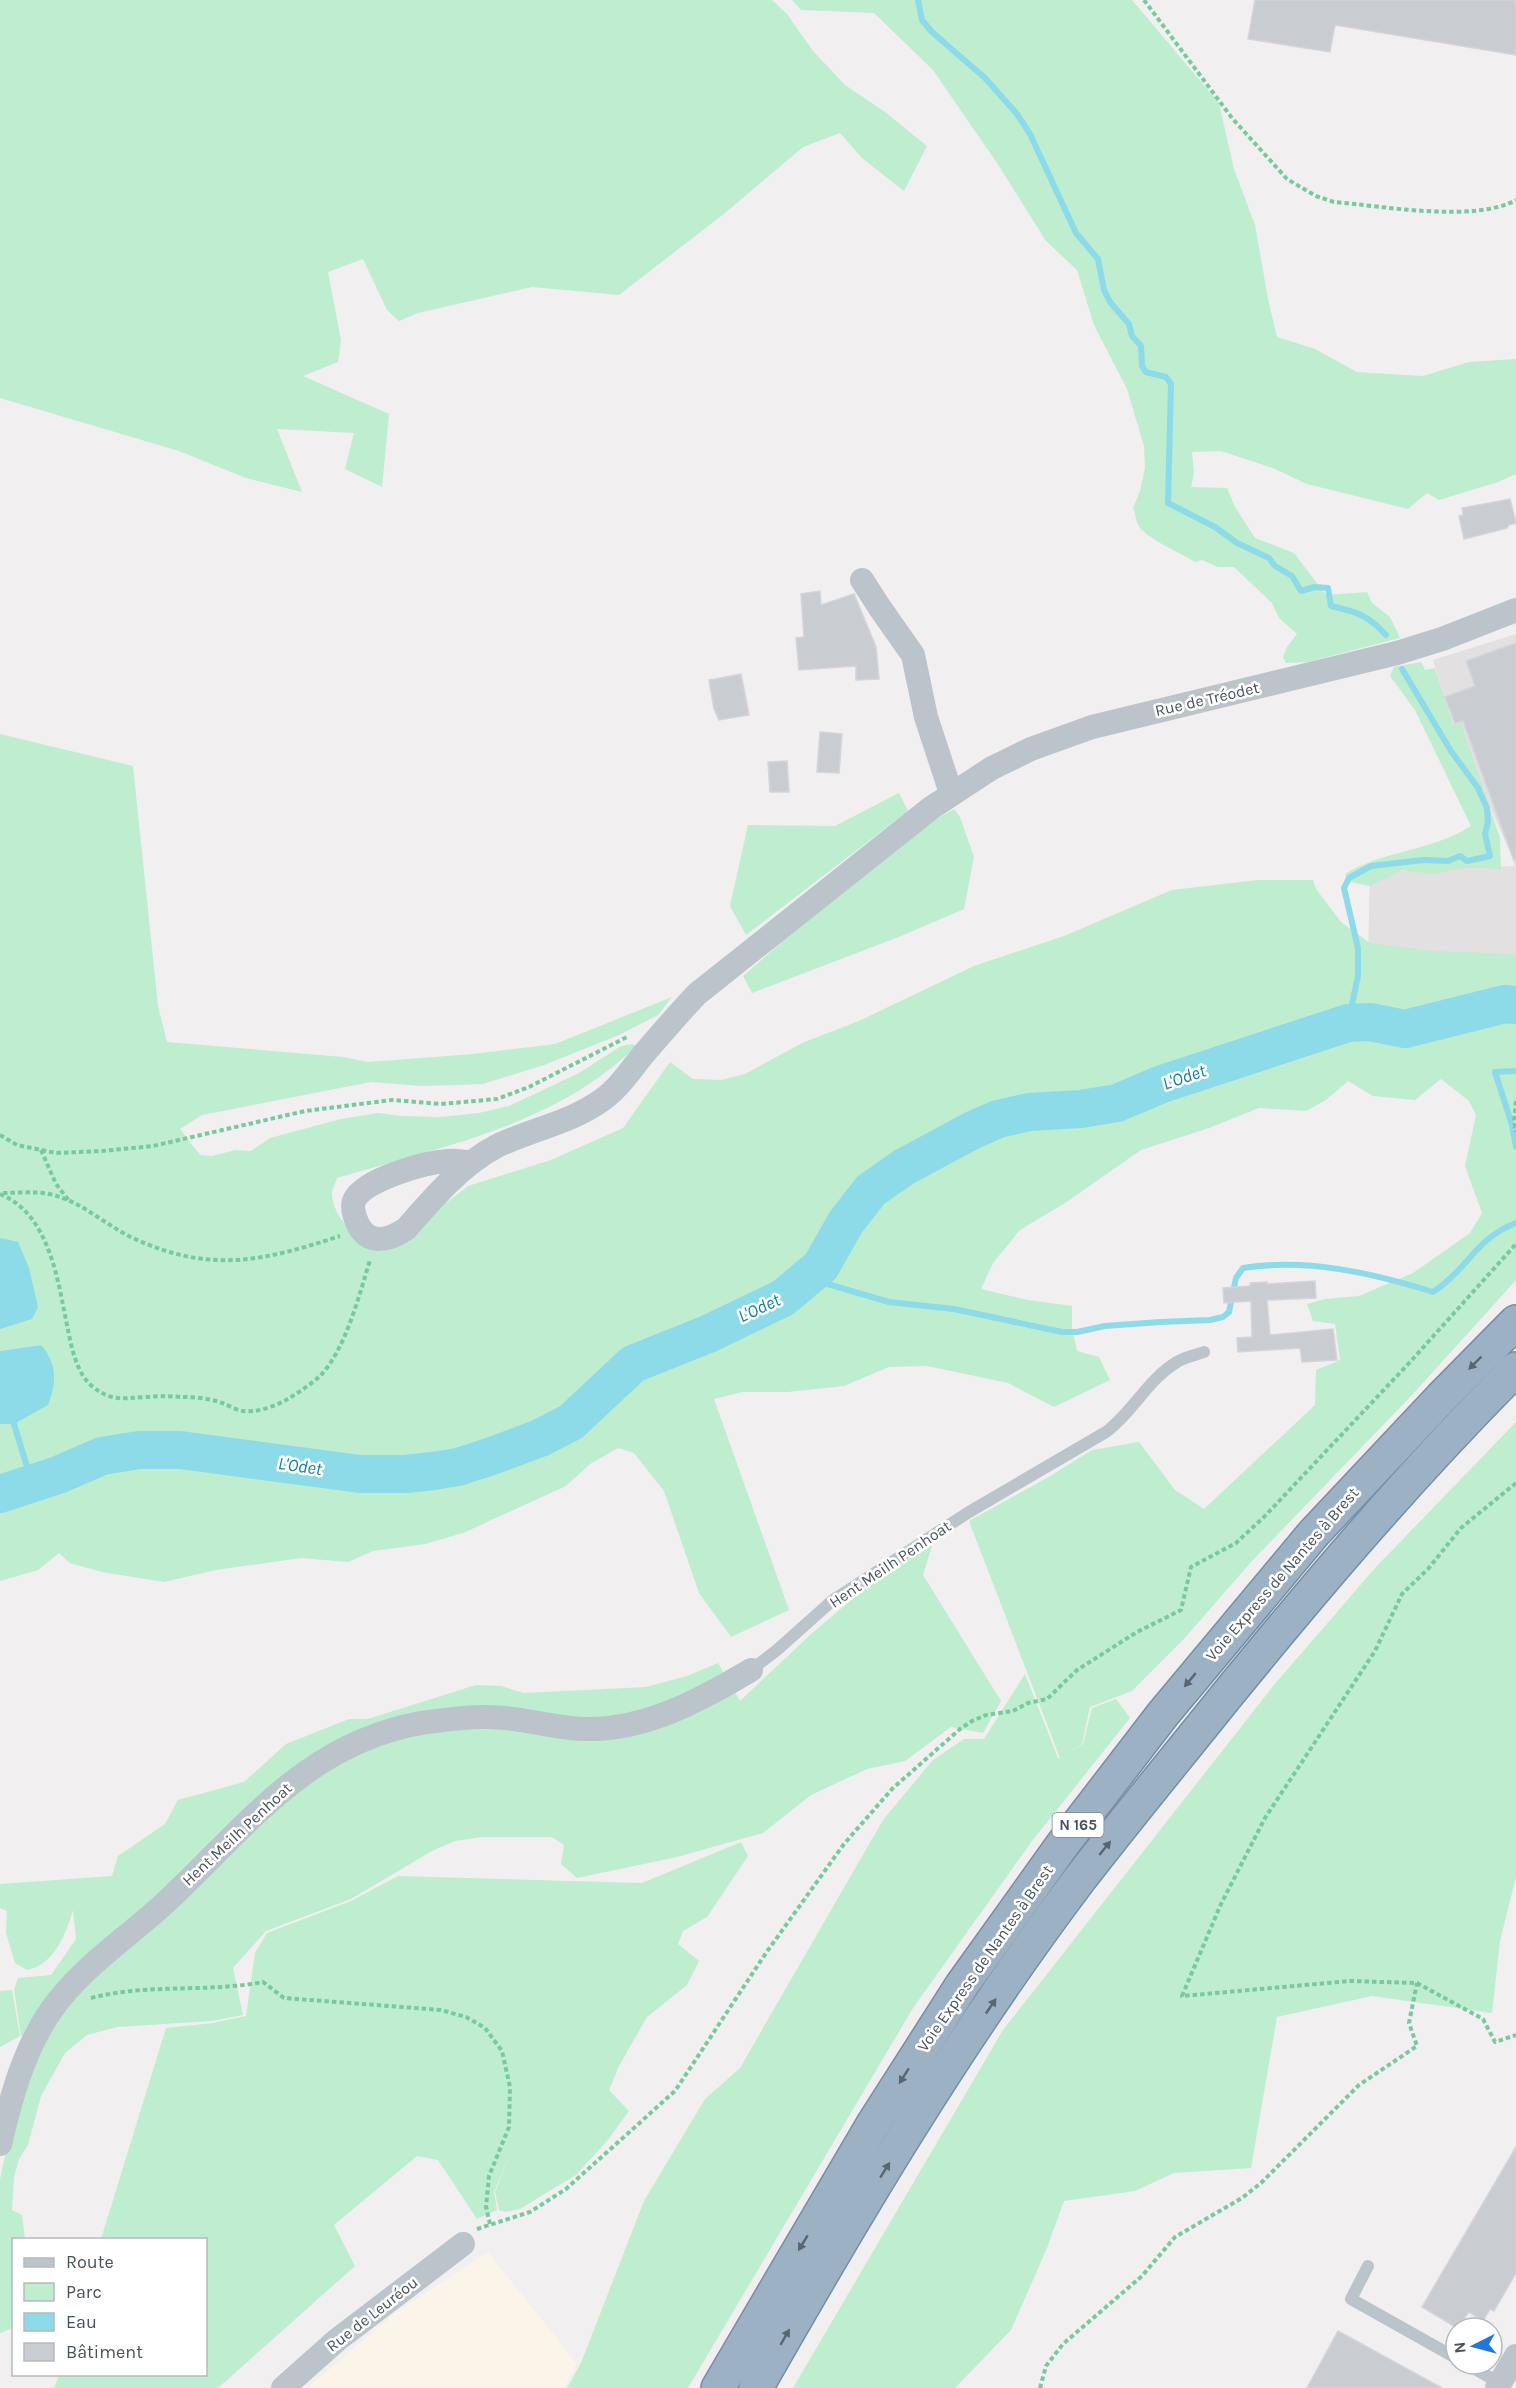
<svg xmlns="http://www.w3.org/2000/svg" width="1516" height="2388" font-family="Karla,sans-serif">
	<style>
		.commercial { fill: #fbf5e9 }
		.education { fill: #e2e0e0 }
		.green { fill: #bfedcf }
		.water { fill: #8ddae8 }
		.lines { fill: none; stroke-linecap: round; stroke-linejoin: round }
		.stream { stroke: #8ddae8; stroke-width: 6 }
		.river { stroke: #8ddae8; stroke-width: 38 }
		.building { fill: #c9ccd1; stroke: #d3d5da; stroke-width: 1.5 }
		.trunk-casing { stroke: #738fa7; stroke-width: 36 }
		.path { stroke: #78ca9e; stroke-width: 4; stroke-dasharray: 4.5 3; stroke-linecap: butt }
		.service { stroke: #bbc4cb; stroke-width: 12 }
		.minor { stroke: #bbc4cb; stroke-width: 24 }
		.trunk { stroke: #9cb2c4; stroke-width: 33 }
		.oneway { fill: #586670 }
		.labels { text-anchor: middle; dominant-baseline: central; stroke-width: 5; stroke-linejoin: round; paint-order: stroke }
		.shield { fill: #fff; stroke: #7e878c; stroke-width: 1.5 }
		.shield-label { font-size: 15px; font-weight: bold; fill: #47535b }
		.street-label { font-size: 16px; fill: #47535b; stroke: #fff }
		.water-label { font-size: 18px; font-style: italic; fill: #128095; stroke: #fff }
	</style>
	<rect width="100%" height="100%" fill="#f1efef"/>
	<polygon class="commercial" points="488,2252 577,2364 564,2388 307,2388 398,2311"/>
	<polygon class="education" points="1516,634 1516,961 1368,958 1370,872 1514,866 1513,858 1453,725 1433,660"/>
	<g class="green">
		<polygon points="0,0 772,0 787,14 813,51 845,85 885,112 927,146 904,191 862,158 840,133 803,147 725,213 619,295 532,287 418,313 399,321 387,310 363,259 328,272 341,340 338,362 303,376 389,414 382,487 345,469 354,433 277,429 302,492 246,478 179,451 0,398"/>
		<path d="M792,0H1132L1219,103L1234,169L1255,225L1268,299L1277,337L1315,349L1357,372L1423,376L1469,362L1516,359V474L1498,482L1439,500L1427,493L1408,509L1307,484L1273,468L1221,451L1192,452L1194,473L1191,487L1227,488L1235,507L1255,538L1294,553L1326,595L1367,592L1372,603L1390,617L1400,638L1308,662L1286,663L1283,657L1287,647L1297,634L1279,618L1272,603L1234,567H1218L1202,560L1195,562C1181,553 1145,538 1139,526C1136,521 1135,513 1133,508L1140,491L1145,468L1144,446L1127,389L1094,325L1077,270L1046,241L999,166L933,70L874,13L801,10Z"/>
		<path d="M1421,662L1425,670L1435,668L1453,725L1461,723L1500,838L1501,869L1465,868L1432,874L1402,870L1370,886L1350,882L1345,874C1384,850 1430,852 1471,826L1415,710L1390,676L1394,667Z"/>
		<path d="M0,734L133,766L158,1006L167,1042L343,1057L368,1062L473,1054L555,1044L672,997L658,1015L619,1035L544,1065L483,1084L422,1086L371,1082L202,1115L180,1129L200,1155L212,1156L235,1150L251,1151L270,1138L341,1119L378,1113L402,1116L440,1117L479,1113L509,1106L579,1073L621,1046L633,1044L636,1046C557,1125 440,1147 337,1178C336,1182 333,1187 332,1192C331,1210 348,1230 361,1241L438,1209L468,1186L551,1160L623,1128L670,1062L693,1079L721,1080L745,1074L802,1043L859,1021L974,966L1064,936L1172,890L1258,880H1313L1316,889L1341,922L1370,943L1431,951L1516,954V1280L1413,1394L1252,1561L1183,1640L1132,1691L1090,1707L1082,1744L1068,1753L1083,1744L1092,1708L1116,1699L1130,1718L1032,1841L913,2008L688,2388H567L581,2363L644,2201L705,2099L740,2068L883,1820L933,1760L964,1739H984L1025,1674L1058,1758H1060L969,1521L1047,1478L1092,1450L1139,1442L1175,1490L1204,1509L1315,1405L1316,1370L1340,1360L1335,1324L1313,1321L1307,1304L1325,1299L1359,1296L1413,1273L1470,1233L1482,1213L1465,1166L1476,1115L1469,1101L1441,1079L1415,1100L1373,1096L1348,1081L1326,1100L1306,1111L1259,1108L1209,1128L1141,1150L1065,1203L1020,1230L993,1263L981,1289L1028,1300L1072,1306V1328L1077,1351L1099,1357L1110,1380L1054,1407L1008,1383L927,1366L889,1367L844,1386L788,1392H742L714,1399L789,1610L731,1637L699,1593L664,1491L634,1453L618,1448L590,1464L566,1486L463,1533L425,1544L373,1551L348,1562L301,1558L216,1570L164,1582L102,1572L70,1563L59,1553L38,1570L0,1581V1424H14L41,1345L0,1351Z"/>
		<polygon points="899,793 908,811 746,935 730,906 748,825 835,826"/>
		<polygon points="954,809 960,817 974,857 964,909 901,936 752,993 743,976 822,907 922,827"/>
		<polygon points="1516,1422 1516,1877 1500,1941 1492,2013 1372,1996 1277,2017 1251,2168 1174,2173 1135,2191 1064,2201 1047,2248 1011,2330 955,2388 793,2388 1003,2030 1274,1685 1376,1567"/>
		<path d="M933,1543L923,1575L1001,1701L983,1733L951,1727L905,1761L867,1769L811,1795L763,1833L677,1857L577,1878L561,1864L564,1845L552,1837H482L455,1841L432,1851L351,1899L266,1931L233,1968L243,2015L212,2021L117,2027L87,2035L65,2053L41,2096L28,2145L19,2159L14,2177L12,2210L22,2215L25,2239L14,2240L13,2323L10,2329L0,2333V2179L16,2106L40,2034L21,2036L14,1990L18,1978L51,1975L76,1939L73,1910C66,1934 54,1965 27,1970L15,1963L6,1933L7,1911L0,1908V1884L112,1876L118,1856L165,1824L178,1800L244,1782L286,1744L349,1719H368L476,1685L501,1686L524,1693L646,1687L687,1676L718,1663L740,1701L810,1635L870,1584Z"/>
		<polygon points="741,1842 748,1856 707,1917 683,1931 678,1944 699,1961 687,1985 647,2017 619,2066 609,2090 629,2111 607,2141 576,2175 520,2209 506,2212 499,2210 495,2192 510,2155 494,2192 497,2210 477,2219 438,2160 417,2156 334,2225 355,2266 218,2388 54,2388 59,2375 206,2374 206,2240 101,2239 166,2028 213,2023 246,2016 255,1953 267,1933 351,1901 398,1876 642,1883"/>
		<polygon points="12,1990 20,2036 0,2047 0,1991"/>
	</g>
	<g class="water">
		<polygon points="0,1238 18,1242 29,1268 38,1307 32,1319 0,1329"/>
		<path d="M41,1345C57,1364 57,1382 48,1405L14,1424H0V1351Z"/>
	</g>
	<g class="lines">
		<g class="stream">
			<path d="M918,0L922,20L932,32L985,78L1017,114L1030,134L1076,233L1098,259L1104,290L1110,302L1129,324L1132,336L1141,346L1142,366L1146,372L1166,377L1171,384L1168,503L1215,527L1237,543L1269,558L1275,566L1292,576L1301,591L1315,587L1328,588L1331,606C1357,612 1368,615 1386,635"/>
			<polyline points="1348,1023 1358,976 1358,948 1344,888 1349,878 1371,866 1423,860 1448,861 1460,856 1467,861 1490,856 1485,834 1488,822 1487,808 1478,788 1451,751 1402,669"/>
			<polyline points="1516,1071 1495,1072 1512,1125 1516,1147"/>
			<path d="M807,1278L889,1302L954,1309L1062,1332H1077L1105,1326L1160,1322L1210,1320L1223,1317L1229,1312L1236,1278L1243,1268C1307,1258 1372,1273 1433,1292C1466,1271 1477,1237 1516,1223"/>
			<polyline points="14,1424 32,1483"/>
		</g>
		<polyline class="river" points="0,1494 58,1475 102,1456 139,1450 180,1450 360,1474 406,1474 433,1471 458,1467 492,1456 540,1438 571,1422 633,1364 708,1334 783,1298 821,1266 846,1222 871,1190 904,1167 973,1130 998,1119 1029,1112 1081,1109 1117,1103 1162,1084 1348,1023 1370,1022 1405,1029 1505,1004 1516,1005"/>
	</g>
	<g class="building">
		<polygon points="1255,0 1516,0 1516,55 1335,25 1330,52 1248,39"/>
		<polygon points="1510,499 1516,523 1509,525 1507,528 1464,539 1459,516 1463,515 1462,508"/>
		<polygon points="820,591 821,605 854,594 876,647 879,679 856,680 856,666 799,670 796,638 804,637 801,594"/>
		<polygon points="1516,643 1516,860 1514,861 1463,721 1455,723 1445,697 1475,686 1466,661"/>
		<polygon points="741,674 749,715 719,720 714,709 709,680"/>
		<polygon points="820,732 842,734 839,773 817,772"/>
		<polygon points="787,761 789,792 770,792 768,762"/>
		<polygon points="1315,1281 1316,1298 1267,1300 1270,1335 1333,1329 1337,1360 1302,1362 1300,1348 1238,1352 1237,1338 1252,1337 1251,1301 1224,1303 1223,1288 1250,1286 1250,1283 1267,1282 1267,1284"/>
		<polygon points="1516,2147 1516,2273 1494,2311 1490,2309 1483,2321 1469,2312 1457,2328 1422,2307"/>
		<polygon points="1338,2331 1442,2388 1307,2388"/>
	</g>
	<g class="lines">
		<defs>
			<g id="trunk">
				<polyline points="718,2388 872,2126 962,1985 1063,1844 1163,1714 1314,1533 1441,1398 1516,1322"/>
				<path d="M756,2388C855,2214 958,2040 1079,1880C1126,1819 1175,1760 1223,1700C1316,1586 1412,1473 1516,1369"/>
			</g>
		</defs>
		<use href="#trunk" class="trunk-casing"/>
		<g class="path">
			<path d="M1144,0L1232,118L1287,179L1316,196L1334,202C1382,206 1475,223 1516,200"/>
			<polyline points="1516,1101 1514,1121 1516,1132"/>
			<polyline points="0,1135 17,1145 56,1153 102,1151 153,1146 305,1111 392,1100 441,1104 497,1099 529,1087 627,1037"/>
			<polyline points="41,1150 56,1184 70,1202"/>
			<path d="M3,1193C18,1193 34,1191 49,1194C80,1200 105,1225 133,1238C210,1274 264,1261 340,1236"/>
			<path d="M0,1194C51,1215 58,1283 68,1330C72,1350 77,1374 93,1387C112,1402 124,1398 145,1397C157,1396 169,1396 181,1397C194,1397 209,1398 222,1403C228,1405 236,1410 243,1411C257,1413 275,1406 286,1400C298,1393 310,1385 320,1376C345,1351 360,1293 370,1260"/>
			<polyline points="1516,1483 1461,1528 1428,1569 1402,1594 1375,1651 1265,1818 1221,1904 1182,1996 1350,1981 1417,1983 1483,2019 1495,2042 1516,2035"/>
			<path d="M91,1998C148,1983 206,1993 263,1982L284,1998L441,2010L466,2017L485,2028L502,2051L510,2087L509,2127L489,2176L486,2207L490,2224"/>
			<polyline points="477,2229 530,2212 566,2189 675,2091 766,1953 844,1844 892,1789 960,1729 972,1721 986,1715 1013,1711 1028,1703 1047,1699 1077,1670 1137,1632 1181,1610 1191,1567 1236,1543 1264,1517 1411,1361 1516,1244"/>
			<polyline points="1040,2388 1046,2366 1063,2344 1142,2276 1175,2237 1242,2198 1261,2183 1359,2085 1417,2046 1409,2023 1417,1983"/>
		</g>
		<g class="service">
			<path d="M751,1670L777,1650L833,1600L969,1512L1106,1432C1133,1412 1148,1379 1177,1362C1185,1357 1196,1355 1204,1352"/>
			<polyline points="1368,2266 1351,2299 1456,2358"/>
			<polyline points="1466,2364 1500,2383"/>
		</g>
		<g class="minor">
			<polyline points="862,580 880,608 913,655 926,717 951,793"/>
			<path d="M471,1162C463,1162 455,1160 448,1161C426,1162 366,1179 355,1199C352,1204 353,1211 355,1217C364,1245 385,1243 406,1229C432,1199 462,1164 497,1146C532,1129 570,1123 602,1100C618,1089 630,1071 642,1056C660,1035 678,1014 697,994L931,808L992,768L1031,749L1092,727L1397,653L1442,639L1516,610"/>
			<path d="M0,2144C11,2097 24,2049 52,2009C82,1967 127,1938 165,1903C245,1829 304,1744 421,1723C443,1720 466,1716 488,1717C521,1717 552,1728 584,1729C644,1731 701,1700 751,1670"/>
			<polyline points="283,2388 337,2340 463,2244"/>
			<polyline points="1497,2388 1516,2356"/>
		</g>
		<use href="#trunk" class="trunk"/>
	</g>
	<defs><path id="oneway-solid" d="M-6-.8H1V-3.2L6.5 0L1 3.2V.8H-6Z" transform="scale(1.5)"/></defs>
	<g class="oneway">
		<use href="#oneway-solid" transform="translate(1475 1363) rotate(135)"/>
		<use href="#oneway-solid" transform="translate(1190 1680) rotate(130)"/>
		<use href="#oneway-solid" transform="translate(1105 1848) rotate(-51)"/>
		<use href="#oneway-solid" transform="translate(991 2006) rotate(-56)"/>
		<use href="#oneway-solid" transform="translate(904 2076) rotate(122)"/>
		<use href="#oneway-solid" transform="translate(885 2170) rotate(-58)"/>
		<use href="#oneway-solid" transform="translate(803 2243) rotate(121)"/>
		<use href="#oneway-solid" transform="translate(785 2337) rotate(-60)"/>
	</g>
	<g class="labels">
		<rect class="shield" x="1052.5" y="1813" width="51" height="24" rx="4.5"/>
		<g class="shield-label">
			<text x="1078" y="1825">N 165</text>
		</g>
		<g class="street-label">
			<text transform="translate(1207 699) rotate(-13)">Rue de Tréodet</text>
			<text transform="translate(890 1564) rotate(-34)">Hent Meilh Penhoat</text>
			<text transform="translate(1282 1574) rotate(-49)">Voie Express de Nantes à Brest</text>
			<text transform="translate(237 1834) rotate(-43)">Hent Meilh Penhoat</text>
			<text transform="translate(985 1958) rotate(-55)">Voie Express de Nantes à Brest</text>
			<text transform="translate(372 2314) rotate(-38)">Rue de Leuréou</text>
		</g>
		<g class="water-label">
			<text transform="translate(1184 1077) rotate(-19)">L'Odet</text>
			<text transform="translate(759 1308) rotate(-25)">L'Odet</text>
			<text transform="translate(300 1466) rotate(8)">L'Odet</text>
		</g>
	</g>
	<rect x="12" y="2238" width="195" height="138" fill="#ffffff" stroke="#b5babd" stroke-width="1.5"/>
	<rect x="24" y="2258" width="30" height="9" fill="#bbc4cb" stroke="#b5babd" stroke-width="1.5"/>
	<text x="66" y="2268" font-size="18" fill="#47535b">Route</text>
	<rect x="24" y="2283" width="30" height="18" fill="#bfedcf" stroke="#b5babd" stroke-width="1.5"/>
	<text x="66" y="2298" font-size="18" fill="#47535b">Parc</text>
	<rect x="24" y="2313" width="30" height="18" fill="#8ddae8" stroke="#b5babd" stroke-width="1.5"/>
	<text x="66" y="2328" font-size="18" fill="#47535b">Eau</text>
	<rect x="24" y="2343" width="30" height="18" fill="#c9ccd1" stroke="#b5babd" stroke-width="1.5"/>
	<text x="66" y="2358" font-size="18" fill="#47535b">Bâtiment</text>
	<g transform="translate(1474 2346) rotate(264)"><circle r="28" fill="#ffffff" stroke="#b5babd" stroke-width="1.5"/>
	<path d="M0-4.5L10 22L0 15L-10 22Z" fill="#2079da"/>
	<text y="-9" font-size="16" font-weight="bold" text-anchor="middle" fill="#47535b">N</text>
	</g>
</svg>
